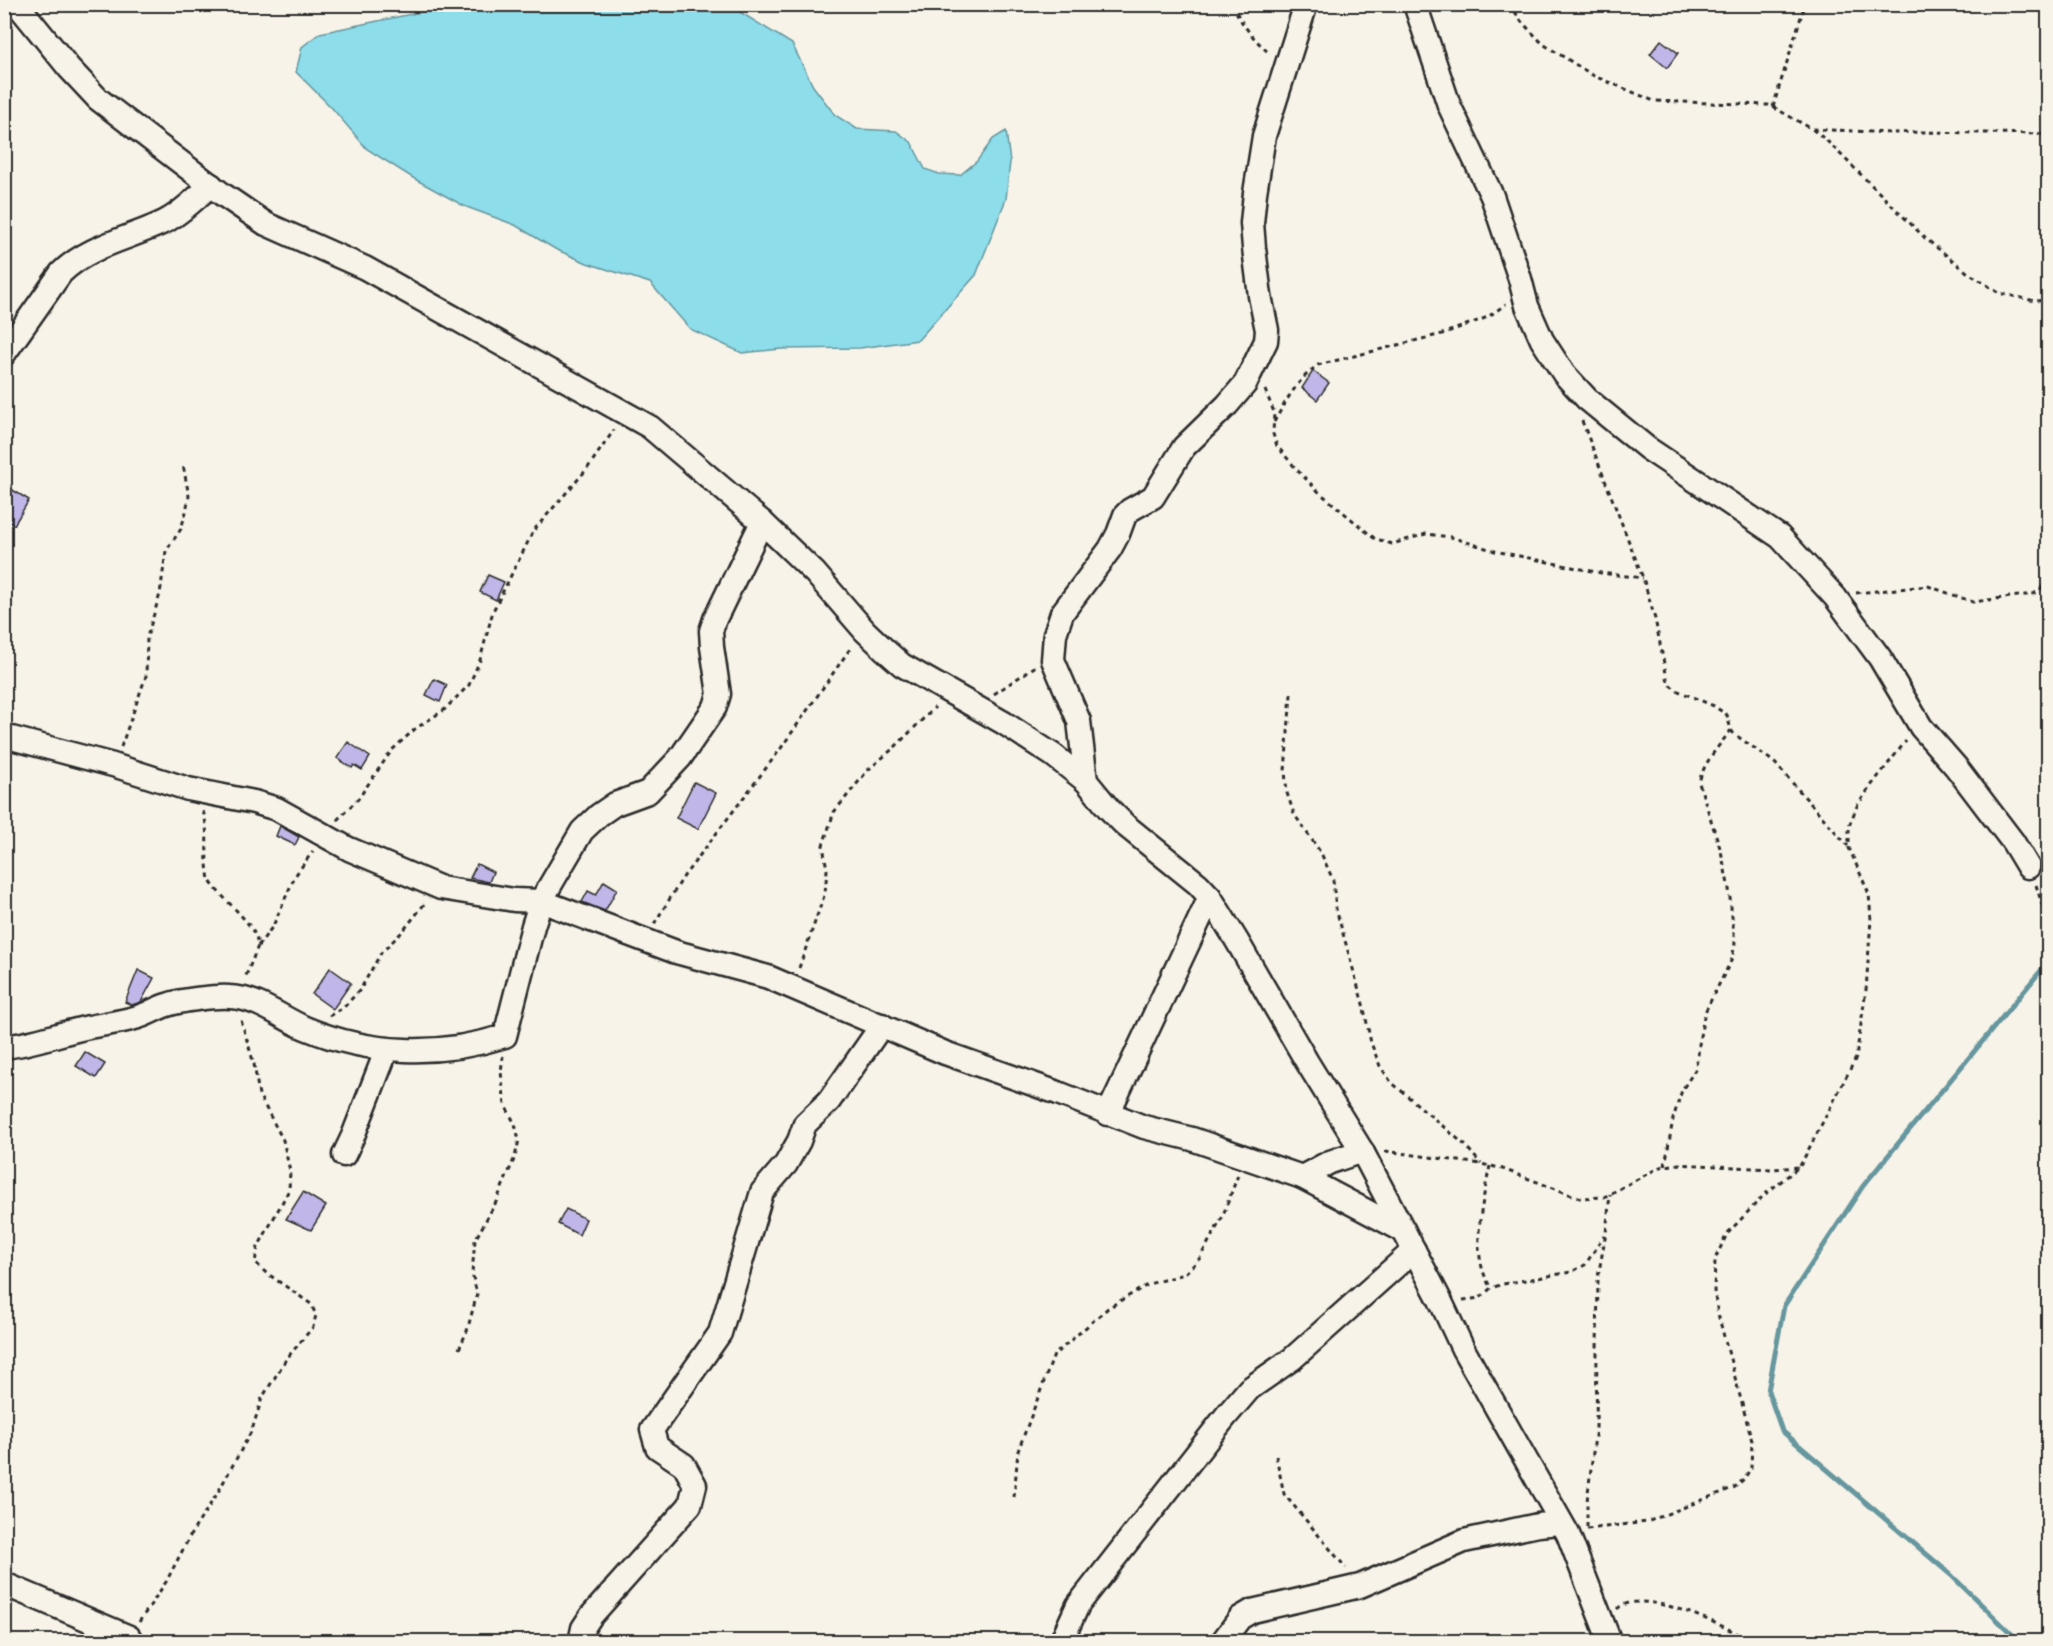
<svg xmlns="http://www.w3.org/2000/svg" width="2053" height="1646" font-family="'Patrick Hand',sans-serif">
	<style>
		.water { fill: #8dddea; stroke: #66969e; stroke-width: 1.5 }
		.lines { fill: none; stroke-linecap: round; stroke-linejoin: round }
		.stream { stroke: #66969e; stroke-width: 5 }
		.building { fill: #c0b6e8; stroke: #2b2b2b; stroke-width: 1.5 }
		.minor-casing { stroke: #2b2b2b; stroke-width: 27 }
		.path { stroke: #2b2b2b; stroke-width: 3; stroke-dasharray: 4.5 4.5; stroke-linecap: butt }
		.minor { stroke: #f7f3e8; stroke-width: 22 }
	</style>
	<rect width="100%" height="100%" fill="#f7f3e8"/>
	<filter id="ink" filterUnits="userSpaceOnUse"><feTurbulence type="fractalNoise" baseFrequency=".0167" numOctaves="2"/><feDisplacementMap in="SourceGraphic" scale="12" xChannelSelector="R" yChannelSelector="G"/><feConvolveMatrix kernelMatrix="1 2 1 2 8 2 1 2 1" color-interpolation-filters="sRGB"/></filter>
	<g filter="url(#ink)">
		<polygon class="water" points="658,5 732,7 792,44 813,86 835,115 857,129 896,131 911,142 925,169 939,174 960,175 977,161 993,139 1006,131 1010,162 1006,199 976,275 918,340 860,348 781,349 742,353 690,329 650,283 587,263 555,249 515,225 464,206 413,178 367,149 332,108 296,72 302,47 320,33 455,5"/>
		<g class="lines">
			<polyline class="stream" points="2020,1642 1951,1575 1782,1431 1768,1391 1784,1306 1863,1186 2048,962"/>
		</g>
		<g class="building">
			<polygon points="1661,40 1678,53 1667,68 1650,54"/>
			<polygon points="1313,371 1329,383 1317,400 1302,388"/>
			<polygon points="11,489 29,500 14,525 4,520 4,500"/>
			<polygon points="488,575 504,582 496,600 480,592"/>
			<polygon points="434,679 447,685 440,702 426,695"/>
			<polygon points="348,742 370,757 362,770 354,765 352,768 337,758"/>
			<polygon points="694,782 716,793 698,829 676,818"/>
			<polygon points="280,826 299,837 295,845 276,836"/>
			<polygon points="477,864 493,872 489,882 470,878"/>
			<polygon points="604,881 617,889 605,911 582,902 588,891 596,895"/>
			<polygon points="330,968 351,983 333,1009 312,994"/>
			<polygon points="138,970 154,978 141,1002 132,1005 125,1002"/>
			<polygon points="85,1052 105,1064 96,1078 76,1066"/>
			<polygon points="303,1192 326,1206 311,1230 286,1219"/>
			<polygon points="566,1209 586,1219 579,1235 558,1224"/>
		</g>
		<g class="lines">
			<defs>
				<g id="minor">
					<polyline points="17,4 69,68 98,99 222,194 266,224 365,268 650,427 762,522 815,573 865,631 885,650 902,665 1004,723 1053,755 1086,781 1109,809 1125,825 1198,884 1210,897 1237,941 1307,1062 1362,1151 1440,1300 1463,1349 1568,1534 1610,1642"/>
					<polyline points="1415,4 1449,105 1492,196 1520,279 1527,306 1542,340 1564,374 1587,399 1647,448 1780,537 1835,597 1880,658 1921,727 1956,767 2013,842 2028,867"/>
					<path d="M4,354L61,273C89,245 132,238 166,221C183,212 197,197 211,185"/>
					<polyline points="4,736 113,765 188,789 254,802 277,809 349,849 441,888 514,900 541,901 676,952 768,977 945,1053 1058,1093 1144,1127 1192,1139 1302,1177 1404,1231"/>
					<polyline points="1086,781 1079,721 1053,660 1055,634 1062,613 1110,549 1118,534 1125,515 1130,510 1153,497 1184,447 1227,405 1245,384 1266,341 1267,330 1260,296 1254,248 1252,223 1255,193 1264,136 1306,4"/>
					<path d="M4,1047C33,1044 60,1033 89,1027C105,1024 122,1022 138,1017C148,1014 157,1008 167,1005C181,1000 215,996 230,997C258,998 280,1017 305,1028C370,1055 439,1057 505,1036L533,926L541,901L582,831L599,815L615,804L648,792L680,758L715,707L719,694L712,647L711,631L715,619L762,522"/>
					<polyline points="1108,1114 1210,897"/>
					<polyline points="344,1155 353,1136 387,1049"/>
					<polyline points="1302,1177 1330,1162 1362,1151"/>
					<polyline points="4,1584 129,1637 132,1642"/>
					<polyline points="580,1642 583,1628 591,1616 690,1505 695,1485 684,1465 657,1447 652,1430 720,1333 762,1192 786,1164 799,1141 805,1124 829,1101 882,1025"/>
					<polyline points="1061,1642 1078,1605 1226,1416 1249,1389 1292,1359 1414,1250"/>
					<polyline points="1222,1642 1240,1618 1252,1611 1360,1586 1464,1541 1538,1525 1560,1523"/>
				</g>
			</defs>
			<use href="#minor" class="minor-casing"/>
			<g class="path">
				<path d="M1233,4C1240,24 1255,40 1270,54"/>
				<polyline points="1510,4 1521,21 1543,44 1594,76 1654,101 1768,105 1773,107 1812,129 1826,140 1925,238 1967,272 1999,293 2035,301 2048,300"/>
				<polyline points="1773,107 1805,4"/>
				<polyline points="1813,129 1892,133 1921,132 2048,134"/>
				<polyline points="2048,386 2048,396"/>
				<polyline points="1265,390 1274,412 1273,434 1277,446 1298,471 1319,492 1374,538 1392,544 1426,534 1451,537 1495,551 1601,573 1643,578"/>
				<polyline points="1582,421 1643,578 1655,619 1668,683 1676,690 1714,706 1727,715 1731,730 1734,734 1774,762 1848,846"/>
				<path d="M1274,422C1286,401 1297,380 1318,365L1442,334L1488,317L1506,304"/>
				<polyline points="1856,593 1928,586 1973,602 2033,594 2039,591 2048,580"/>
				<polyline points="994,694 1036,666"/>
				<polyline points="1291,694 1285,771 1287,793 1294,814 1321,853 1333,880 1336,909 1363,1004 1371,1043 1380,1066 1391,1082 1465,1145 1481,1164"/>
				<polyline points="121,747 146,676 147,637 160,594 166,551 181,529 186,512 189,496 183,465"/>
				<path d="M203,811C210,833 204,856 209,879C220,899 257,923 258,946L245,978"/>
				<polyline points="337,820 358,799 392,750 415,729 444,710 469,685 480,660 493,611 534,530 587,469 614,430"/>
				<polyline points="2036,885 2048,924"/>
				<polyline points="654,924 684,876 779,751 852,646"/>
				<polyline points="258,946 273,926 295,876 313,851"/>
				<polyline points="799,968 825,893 827,870 823,845 834,812 868,770 895,747 935,707"/>
				<polyline points="329,1016 343,1008 360,990 381,953 403,931 426,902"/>
				<polyline points="1385,1151 1481,1164 1500,1168 1580,1198 1604,1197 1660,1167 1678,1164 1772,1169 1799,1167"/>
				<path d="M1490,1166C1482,1204 1469,1254 1491,1288"/>
				<path d="M1665,1166L1673,1119L1682,1090L1695,1070L1698,1055L1700,1036L1705,1012L1732,959L1735,943L1729,889L1721,851L1699,783C1703,763 1719,746 1731,730"/>
				<polyline points="1463,1300 1480,1298 1491,1288 1503,1284 1571,1272 1585,1265 1604,1236"/>
				<polyline points="459,1349 467,1331 477,1294 472,1273 475,1240 496,1202 515,1157 519,1140 515,1124 505,1105 501,1072 503,1056"/>
				<polyline points="1276,1456 1284,1494 1346,1568"/>
				<polyline points="1014,1497 1018,1451 1054,1355 1108,1308 1149,1284 1184,1274 1198,1261 1222,1218 1238,1175"/>
				<polyline points="1587,1527 1587,1501 1596,1428 1598,1277 1606,1233 1610,1194"/>
				<polyline points="1587,1529 1647,1522 1735,1487 1744,1479 1751,1468 1752,1441 1718,1314 1714,1291 1715,1259 1727,1234 1764,1195 1800,1166 1856,1058 1866,990 1871,919 1869,894 1849,848 1849,826 1857,806 1870,787 1906,741"/>
				<path d="M1617,1609C1642,1585 1728,1628 1754,1642"/>
				<polyline points="139,1622 166,1582 191,1534 217,1494 252,1430 262,1398 287,1358 313,1327 316,1315 311,1304 265,1272 255,1262 258,1247 289,1190 290,1171 283,1140 259,1095 254,1064 241,1020"/>
			</g>
			<use href="#minor" class="minor"/>
		</g>
	</g>
	<rect width="2053" height="1646" fill="none" stroke="#f7f3e8" stroke-width="24"/>
	<rect x="12" y="12" width="2029" height="1622" fill="none" stroke="#2b2b2b" stroke-width="2" filter="url(#ink)"/>
</svg>
